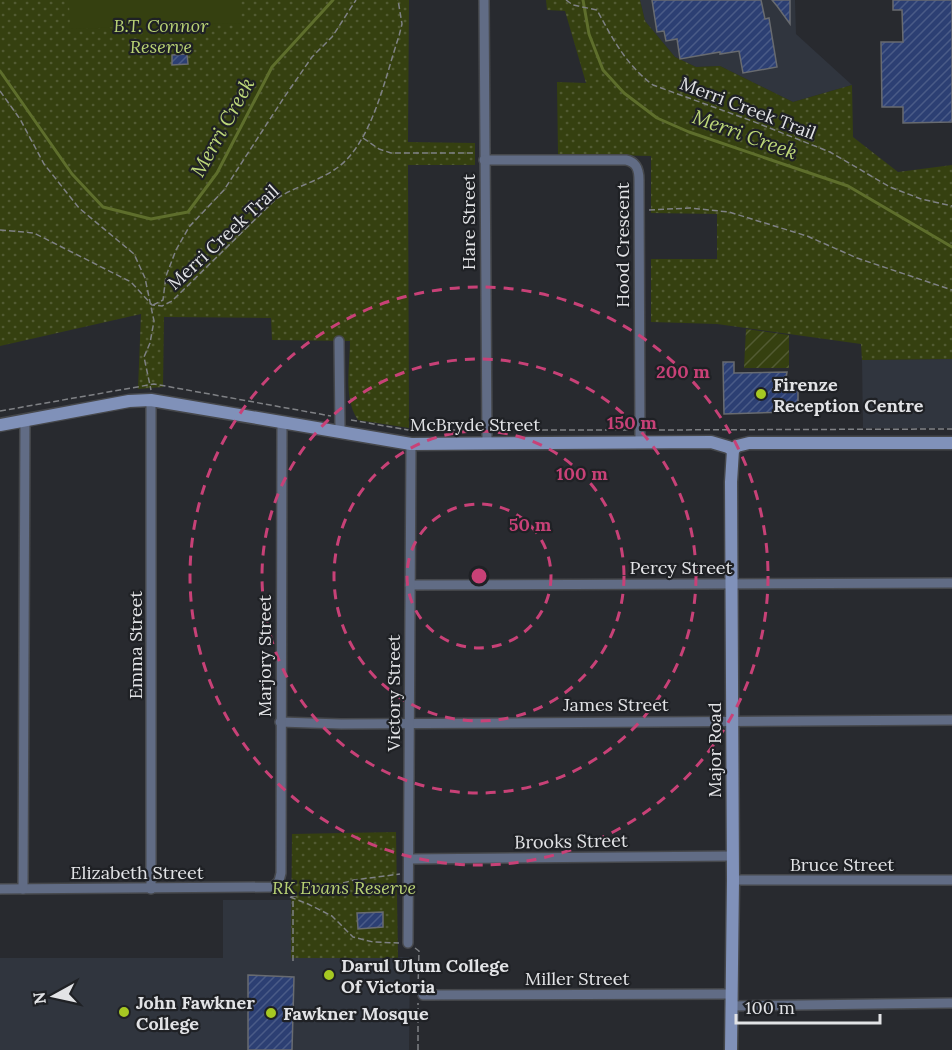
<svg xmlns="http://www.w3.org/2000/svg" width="952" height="1050" font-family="Lora,serif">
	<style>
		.built { fill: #30353e }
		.park { fill: url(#park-dots) }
		.garden { fill: url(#garden-furrows) }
		.pitch { fill: #354010 }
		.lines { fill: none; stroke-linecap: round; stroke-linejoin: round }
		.stream { stroke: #5e6e2c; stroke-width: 3 }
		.building { fill: url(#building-hatch); stroke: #686b70; stroke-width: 1.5 }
		.street-casing { stroke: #46484c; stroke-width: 12 }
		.secondary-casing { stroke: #46484c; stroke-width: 15 }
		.path { stroke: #7f8185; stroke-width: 1.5; stroke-dasharray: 6 3; stroke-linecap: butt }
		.street { stroke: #616c85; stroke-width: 9 }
		.secondary { stroke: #8091b9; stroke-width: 12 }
		.ring { fill: none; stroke: #c84177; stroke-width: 3; stroke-dasharray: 10 8 }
		.poi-dot { fill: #a6c822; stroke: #1f2125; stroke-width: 2 }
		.labels { text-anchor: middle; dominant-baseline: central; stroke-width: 4.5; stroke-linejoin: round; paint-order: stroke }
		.park-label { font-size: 18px; font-style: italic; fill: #b9d275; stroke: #1f2125 }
		.street-label { font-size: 18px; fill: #e2e3e6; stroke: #1f2125 }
		.poi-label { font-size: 18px; font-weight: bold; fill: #e2e3e6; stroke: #1f2125; text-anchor: start }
		.water-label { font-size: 20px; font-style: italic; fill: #bdd779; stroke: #1f2125 }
		.centre { fill: #c84177; stroke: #1f2125; stroke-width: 3 }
		.ring-label { font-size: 18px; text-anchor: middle; font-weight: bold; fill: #c84177; stroke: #1f2125; stroke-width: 4.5; stroke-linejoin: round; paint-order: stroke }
	</style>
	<defs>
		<pattern id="park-dots" width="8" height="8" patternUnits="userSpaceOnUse" patternTransform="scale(1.5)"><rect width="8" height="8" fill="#354010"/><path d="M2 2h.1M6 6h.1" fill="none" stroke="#525b33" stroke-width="1.8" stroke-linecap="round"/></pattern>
		<pattern id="garden-furrows" width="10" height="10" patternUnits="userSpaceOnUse" patternTransform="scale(1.5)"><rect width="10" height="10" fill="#354010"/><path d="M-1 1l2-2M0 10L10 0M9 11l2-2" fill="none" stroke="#525b33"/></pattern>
		<pattern id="building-hatch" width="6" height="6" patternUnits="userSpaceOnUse" patternTransform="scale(1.5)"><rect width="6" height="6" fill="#2c3f73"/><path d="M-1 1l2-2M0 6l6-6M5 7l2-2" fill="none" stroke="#4a5b87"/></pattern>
	</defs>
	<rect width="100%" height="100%" fill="#282a2f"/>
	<g class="built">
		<polygon points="640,0 795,0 796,34 852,85 793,102 720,66 696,67 675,57 645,21"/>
		<polygon points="952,359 952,428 863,428 862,360"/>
		<polygon points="223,900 291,900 291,958 410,957 409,1050 0,1050 0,958 223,958"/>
	</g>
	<g class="park">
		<path d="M0,0H409L408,142L475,143V165H408L409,428L358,420C343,399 350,365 350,341L272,340L271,318L164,317L163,387L138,389L141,314L0,346Z"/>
		<polygon points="546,0 640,0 645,21 675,57 696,67 720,66 793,102 852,85 853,137 898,172 952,165 952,359 862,360 861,344 717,324 651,322 651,259 717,259 717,214 651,213 651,156 558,154 557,82 586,83 565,11 547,10"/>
		<polygon points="396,832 398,958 291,958 292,834"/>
	</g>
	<polygon class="garden" points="746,329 789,335 789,368 744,368"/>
	<polygon class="pitch" points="69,0 241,0 241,23 70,29"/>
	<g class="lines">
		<g class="stream">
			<polyline points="583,0 589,34 603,70 624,93 657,118 689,132 848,186 952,247"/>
			<polyline points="0,71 72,174 103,207 151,219 188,212 217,173 272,67 333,0"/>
		</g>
	</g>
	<g class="building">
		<polygon points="652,0 761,0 765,19 769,18 777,67 743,73 739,51 720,54 720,52 680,59 677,39 666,41 664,31 657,32"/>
		<polygon points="772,0 790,0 790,24 777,6"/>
		<polygon points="893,0 952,0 952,122 903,123 903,107 882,107 881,42 903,42 902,10 893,10"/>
		<polygon points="187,54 188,64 172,65 172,55"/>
		<polygon points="723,362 734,362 734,373 787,372 785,385 798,384 798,404 788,404 788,412 724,414"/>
		<polygon points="383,912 383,927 358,929 357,913"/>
		<polygon points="248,975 294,977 292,1050 248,1050"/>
	</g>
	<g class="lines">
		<defs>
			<g id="street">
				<polyline points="484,0 487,443"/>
				<path d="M484,160H626C637,162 639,170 639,180L640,442"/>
				<polyline points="339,341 340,430"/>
				<polyline points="151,400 151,889"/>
				<polyline points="410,585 952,583"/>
				<polyline points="280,722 341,724 952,720"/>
				<polyline points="410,859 732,856"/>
				<polyline points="733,880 952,880"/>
				<polyline points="0,889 273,887 279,881 281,873 282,422"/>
				<polyline points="23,889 25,420"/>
				<polyline points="408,943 411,444"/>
				<polyline points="423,995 732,994"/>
				<polyline points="731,1006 952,1003"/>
			</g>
			<g id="secondary">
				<polyline points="0,425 129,401 151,400 411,444 711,442 728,447 733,450 737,446 749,443 952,443"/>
				<polyline points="731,1050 733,880 731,482 733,450"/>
			</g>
		</defs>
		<use href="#street" class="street-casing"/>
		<use href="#secondary" class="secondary-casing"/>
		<g class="path">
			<path d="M566,0L573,5L597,10C612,38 627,66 653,85L752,121L830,152L890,187L921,199L952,206"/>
			<polyline points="0,91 20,119 44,164 79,208 134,254 145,278 154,321 150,343 144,357 151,390"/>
			<polyline points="363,138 379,149 391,153 474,153"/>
			<polyline points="649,210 690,208 729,212 807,236 857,258 952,290"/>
			<path d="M0,230L34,233L131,282L152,305L162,306L172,301L276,199C294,187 316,182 334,170C372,146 385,77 399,36L402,24L398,0"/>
			<polyline points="153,305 163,300 166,276 176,250 189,227 224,190 283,99 312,57 332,37 356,0"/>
			<polyline points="0,411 154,384 331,416"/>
			<polyline points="351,420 408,430 477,430"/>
			<polyline points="497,430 630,430"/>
			<polyline points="650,430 952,429"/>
			<polyline points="290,897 308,904 332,916 353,937 373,942 399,943"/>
			<polyline points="291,897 354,880 400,874"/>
			<polyline points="415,948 419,951 418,986"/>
			<polyline points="293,961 293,899"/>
			<polyline points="418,1050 418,1003"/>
		</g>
		<use href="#street" class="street"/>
		<use href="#secondary" class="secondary"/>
	</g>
	<g class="ring">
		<circle cx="479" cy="576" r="72"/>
		<circle cx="479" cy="576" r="145"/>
		<circle cx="479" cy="576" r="217"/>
		<circle cx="479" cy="576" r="289"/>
	</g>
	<g class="poi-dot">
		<circle cx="761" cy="394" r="6"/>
		<circle cx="329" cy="975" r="6"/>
		<circle cx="124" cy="1012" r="6"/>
		<circle cx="271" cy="1013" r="6"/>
	</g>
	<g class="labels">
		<g class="park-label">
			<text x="161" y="25">B.T. Connor<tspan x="161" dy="21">Reserve</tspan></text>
			<text x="344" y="887">RK Evans Reserve</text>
		</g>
		<g class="street-label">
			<text transform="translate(748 108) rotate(21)">Merri Creek Trail</text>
			<text transform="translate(468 222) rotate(-90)">Hare Street</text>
			<text transform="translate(223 237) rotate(-43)">Merri Creek Trail</text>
			<text transform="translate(622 245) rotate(-90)">Hood Crescent</text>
			<text x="475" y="424">McBryde Street</text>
			<text x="681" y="567">Percy Street</text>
			<text transform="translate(135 645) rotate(-90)">Emma Street</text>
			<text transform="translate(264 656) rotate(-90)">Marjory Street</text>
			<text transform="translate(393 693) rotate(-90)">Victory Street</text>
			<text x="616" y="704">James Street</text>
			<text transform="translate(714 750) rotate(-90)">Major Road</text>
			<text transform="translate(571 841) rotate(-1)">Brooks Street</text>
			<text x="842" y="864">Bruce Street</text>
			<text x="137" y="872">Elizabeth Street</text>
			<text x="577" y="978">Miller Street</text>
		</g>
		<g class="poi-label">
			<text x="773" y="384">Firenze<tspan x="773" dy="21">Reception Centre</tspan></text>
			<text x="341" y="965">Darul Ulum College<tspan x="341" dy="21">Of Victoria</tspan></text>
			<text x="136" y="1002">John Fawkner<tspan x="136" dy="21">College</tspan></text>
			<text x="283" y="1013">Fawkner Mosque</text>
		</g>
		<g class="water-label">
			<text transform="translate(222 127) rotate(-61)">Merri Creek</text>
			<text transform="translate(745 134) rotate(20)">Merri Creek</text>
		</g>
	</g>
	<circle cx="479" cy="576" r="9" class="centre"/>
	<g class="ring-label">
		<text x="683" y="378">200 m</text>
		<text x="632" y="429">150 m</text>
		<text x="582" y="480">100 m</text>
		<text x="530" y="531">50 m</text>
	</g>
	<g transform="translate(54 996) rotate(262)" stroke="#1f2125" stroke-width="4.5" paint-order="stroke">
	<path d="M0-4.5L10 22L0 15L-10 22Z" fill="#e2e3e6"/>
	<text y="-9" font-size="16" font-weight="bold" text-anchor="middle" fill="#e2e3e6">N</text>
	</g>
	<path d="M736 1014v9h144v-9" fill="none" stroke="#e2e3e6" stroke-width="3"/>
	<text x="745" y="1014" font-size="18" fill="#e2e3e6" stroke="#1f2125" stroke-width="4.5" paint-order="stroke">100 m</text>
</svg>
